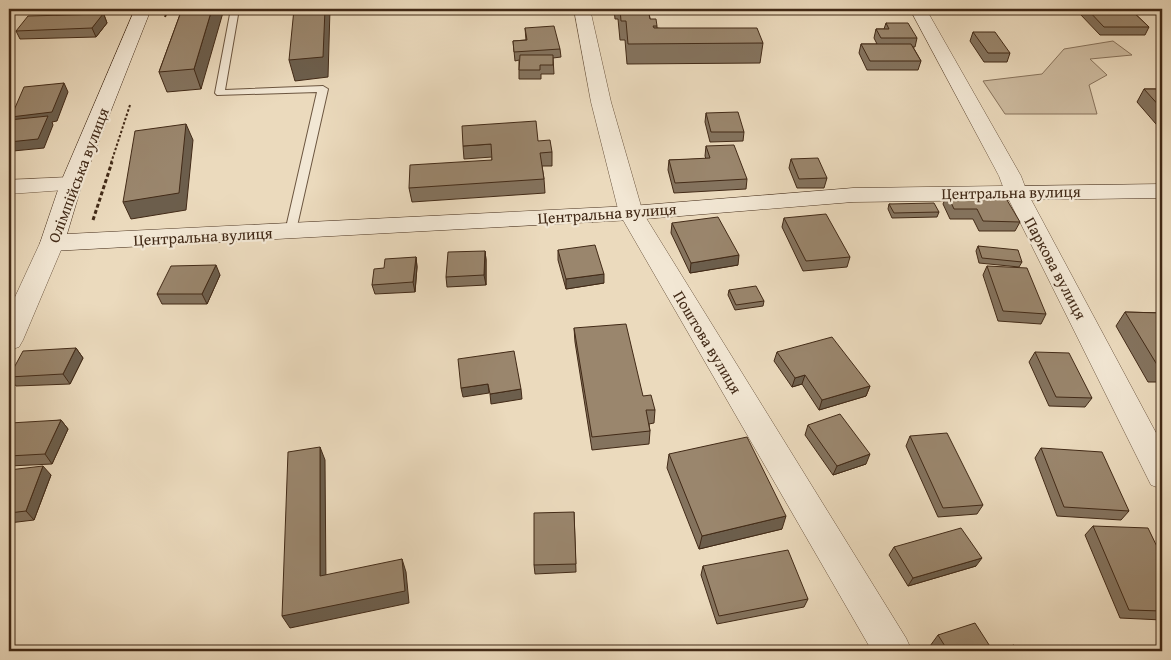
<svg xmlns="http://www.w3.org/2000/svg" width="1171" height="660" font-family="'Gentium Book Plus',serif">
	<style>
		.green { fill: #cebca1; stroke: #88735c }
		.lines { fill: none; stroke-linecap: round; stroke-linejoin: round }
		.lane-casing { stroke: #6c5640; stroke-width: 2 }
		.street-casing { stroke: #6c5640; stroke-width: 1 }
		.secondary-casing { stroke: #422a17; stroke-width: 1 }
		.path-far1 { stroke: #422a17; stroke-width: 2; stroke-dasharray: 2.5 2; stroke-linecap: butt }
		.path { stroke: #422a17; stroke-width: 3; stroke-dasharray: 4 2.5; stroke-linecap: butt }
		.lane { fill: #f2e7d4; fill-rule: evenodd }
		.street { fill: #f2e7d4; fill-rule: evenodd }
		.secondary { fill: #f2e7d4; fill-rule: evenodd }
		.wall { fill: #84735e; stroke: #422a17 }
		.shaded-wall { fill: #6c5e4c; stroke: #422a17 }
		.building { fill: #9a866d; stroke: #422a17 }
		.labels { text-anchor: middle; dominant-baseline: central; stroke-width: 4.5; stroke-linejoin: round; paint-order: stroke }
		.street-label { font-size: 16px; fill: #422a17; stroke: #f2e7d4 }
	</style>
	<rect width="100%" height="100%" fill="#ebdabd"/>
	<filter id="stains"><feTurbulence type="fractalNoise" baseFrequency=".004" numOctaves="4"/><feColorMatrix values="0 0 0 0 .2 0 0 0 0 .09 0 0 0 0 .02 0 0 0 .5 -.17"/></filter>
	<radialGradient id="worn" r=".72"><stop offset=".6" stop-color="#630" stop-opacity="0"/><stop offset="1" stop-color="#630" stop-opacity=".3"/></radialGradient>
	<polygon class="green" points="1113,41 1132,55 1090,59 1107,75 1089,85 1097,114 1005,114 983,81 1042,74 1064,49"/>
	<g class="lines">
		<defs>
			<polygon id="lane" points="231,9 239,9 225,90 323,86 328,89 295,235 291,236 285,232 317,92 217,95 215,93"/>
			<g id="street">
				<polygon points="574,9 590,9 611,102 643,213 906,638 912,651 872,651 619,213 591,102"/>
				<polygon points="910,9 926,9 1021,176 1027,192 1162,444 1162,489 1151,485 1005,192 999,176"/>
				<polygon points="71,177 79,179 82,184 79,189 9,194 9,180"/>
				<polygon points="52,235 61,237 64,243 23,340 19,347 9,350 9,310 40,243 43,237"/>
			</g>
			<polygon id="secondary" points="135,9 151,9 82,184 67,234 631,206 853,188 1162,184 1162,198 853,202 631,220 52,251 43,249 40,243 60,184"/>
		</defs>
		<use href="#lane" class="lane-casing"/>
		<use href="#street" class="street-casing"/>
		<use href="#secondary" class="secondary-casing"/>
		<g class="path-far1">
			<polyline points="165,17 168,9"/>
			<polyline points="111,163 130,105"/>
		</g>
		<polyline class="path" points="93,220 112,162"/>
		<use href="#lane" class="lane"/>
		<use href="#street" class="street"/>
		<use href="#secondary" class="secondary"/>
	</g>
	<g class="wall">
		<polygon points="182,9 201,89 167,92 159,72"/>
		<polygon points="614,9 695,9 695,12 649,12 650,19 657,26 657,28 763,43 760,63 627,64 625,40 620,40 618,19 615,19"/>
		<polygon points="1082,9 1130,9 1149,27 1145,35 1100,35 1080,14"/>
		<polygon points="103,12 107,23 96,37 20,39 16,31 86,14"/>
		<polygon points="886,23 917,38 915,47 913,47 921,61 918,70 867,70 859,53 861,44 877,44 874,38 876,29 884,29"/>
		<polygon points="525,28 560,49 561,57 553,58 554,74 541,74 541,79 519,79 519,60 515,61 513,41 526,40"/>
		<polygon points="973,32 1010,53 1007,62 984,62 970,41"/>
		<polygon points="1144,89 1162,89 1162,131 1137,102"/>
		<polygon points="706,113 744,132 743,141 710,142 705,122"/>
		<polygon points="538,141 552,152 552,166 542,166 544,179 545,193 412,202 409,188 492,160 492,157 464,159 463,146"/>
		<polygon points="706,146 747,179 746,189 674,193 668,170 669,160 706,159 705,156"/>
		<polygon points="791,159 827,178 824,188 797,188 789,168"/>
		<polygon points="947,194 1020,222 1015,231 979,231 973,219 950,219 943,204"/>
		<polygon points="889,204 939,212 937,217 892,218 888,209"/>
		<polygon points="784,218 850,257 847,267 803,271 782,227"/>
		<polygon points="672,223 738,265 690,273 671,233"/>
		<polygon points="978,246 1022,262 1019,267 979,263 976,251"/>
		<polygon points="558,250 604,283 566,289 558,260"/>
		<polygon points="485,251 486,260 486,285 447,287 446,277"/>
		<polygon points="416,257 417,267 415,292 375,294 372,285 384,268"/>
		<polygon points="987,266 1046,314 1041,324 998,321 983,275"/>
		<polygon points="220,275 207,304 162,304 157,294"/>
		<polygon points="729,290 764,301 763,306 735,310 728,295"/>
		<polygon points="1125,312 1162,313 1162,382 1148,382 1116,326"/>
		<polygon points="574,328 643,396 655,410 654,423 649,424 650,431 649,444 592,450 575,342"/>
		<polygon points="76,348 83,358 70,384 16,386 9,377"/>
		<polygon points="777,352 870,386 866,396 819,410 802,384 792,387 774,361"/>
		<polygon points="1035,352 1092,398 1085,407 1049,406 1029,362"/>
		<polygon points="61,420 68,429 52,464 9,466 9,426"/>
		<polygon points="808,425 866,464 833,475 805,435"/>
		<polygon points="910,436 983,505 977,514 938,517 906,446"/>
		<polygon points="1041,448 1129,511 1121,520 1057,516 1035,458"/>
		<polygon points="669,454 782,529 699,549 667,468"/>
		<polygon points="9,470 51,475 34,520 9,523"/>
		<polygon points="574,512 576,572 535,574 534,565"/>
		<polygon points="1093,526 1162,557 1162,620 1120,618 1085,535"/>
		<polygon points="894,547 976,566 908,586 889,555"/>
		<polygon points="703,566 808,599 804,607 717,624 701,575"/>
		<polygon points="938,635 993,651 1018,651 932,651 930,646"/>
	</g>
	<g class="shaded-wall">
		<polygon points="84,9 89,9 86,14 57,17 55,12"/>
		<polygon points="212,9 224,9 201,89 194,69"/>
		<polygon points="325,9 330,9 328,77 295,81 289,60"/>
		<polygon points="103,12 107,23 96,37 92,28"/>
		<polygon points="64,83 68,92 57,121 52,122 53,125 44,148 13,151 9,159 9,142 16,126 11,117"/>
		<polygon points="186,124 193,140 186,210 131,219 123,202"/>
		<polygon points="485,251 486,260 486,285 484,275"/>
		<polygon points="739,255 738,265 690,273 691,263"/>
		<polygon points="416,257 417,267 415,292 413,282"/>
		<polygon points="216,265 220,275 207,304 202,294"/>
		<polygon points="604,274 604,283 566,289 566,279"/>
		<polygon points="76,348 83,358 70,384 63,374"/>
		<polygon points="805,375 802,384 792,387 795,378"/>
		<polygon points="488,384 489,393 463,397 461,388"/>
		<polygon points="870,386 866,396 819,410 822,400"/>
		<polygon points="521,389 522,399 491,404 490,394"/>
		<polygon points="61,420 68,429 52,464 45,454"/>
		<polygon points="320,447 325,460 326,588 320,576"/>
		<polygon points="870,454 866,464 833,475 837,466"/>
		<polygon points="43,466 51,475 34,520 26,511"/>
		<polygon points="786,516 782,529 699,549 702,536"/>
		<polygon points="982,558 976,566 908,586 913,578"/>
		<polygon points="402,559 406,572 409,603 290,628 282,616"/>
		<polygon points="9,645 15,650 15,651 9,651"/>
	</g>
	<g class="building">
		<polygon points="57,9 84,9 84,10 55,12"/>
		<polygon points="182,9 212,9 194,69 159,72"/>
		<polygon points="294,9 325,9 323,57 289,60"/>
		<polygon points="620,9 648,9 650,19 656,19 657,26 653,26 654,28 757,28 763,43 628,44 626,21 621,21"/>
		<polygon points="1087,9 1130,9 1149,27 1104,27"/>
		<polygon points="103,12 102,14 82,15 83,14"/>
		<polygon points="103,14 92,28 16,31 28,16"/>
		<polygon points="886,23 908,23 917,38 881,38 876,29 889,29"/>
		<polygon points="554,26 560,49 514,52 513,41 527,40 525,28"/>
		<polygon points="973,32 995,32 1010,53 988,53"/>
		<polygon points="861,44 911,44 921,61 870,61"/>
		<polygon points="520,55 553,55 553,65 540,65 540,70 519,70"/>
		<polygon points="64,83 52,112 11,117 24,87"/>
		<polygon points="1144,89 1162,89 1162,109"/>
		<polygon points="738,112 744,132 711,132 706,113"/>
		<polygon points="48,116 38,139 9,142 9,120"/>
		<polygon points="536,121 538,141 550,140 552,152 540,153 544,179 409,188 410,165 492,160 491,144 463,146 462,126"/>
		<polygon points="186,124 179,193 123,202 135,131"/>
		<polygon points="734,145 747,179 675,183 669,160 710,158 706,146"/>
		<polygon points="818,158 827,178 799,179 791,159"/>
		<polygon points="947,194 1004,195 1020,222 983,221 977,209 954,209"/>
		<polygon points="934,203 939,212 894,213 889,204"/>
		<polygon points="826,214 850,257 806,261 784,218"/>
		<polygon points="718,217 739,255 691,263 672,223"/>
		<polygon points="595,245 604,274 566,279 558,250"/>
		<polygon points="978,246 1018,250 1022,262 982,258"/>
		<polygon points="485,251 484,275 446,277 448,252"/>
		<polygon points="416,257 413,282 372,285 374,269 384,268 385,259"/>
		<polygon points="216,265 202,294 157,294 171,266"/>
		<polygon points="987,266 1027,268 1046,314 1003,311"/>
		<polygon points="756,286 764,301 736,305 729,290"/>
		<polygon points="1125,312 1162,313 1162,368 1159,368"/>
		<polygon points="626,324 643,396 651,395 655,410 646,410 650,431 592,437 574,328"/>
		<polygon points="832,337 870,386 822,400 805,375 795,378 777,352"/>
		<polygon points="76,348 63,374 9,377 23,351"/>
		<polygon points="514,351 521,389 490,394 488,384 461,388 458,359"/>
		<polygon points="1035,352 1069,353 1092,398 1056,397"/>
		<polygon points="840,414 870,454 837,466 808,425"/>
		<polygon points="61,420 45,454 9,456 9,426 10,423"/>
		<polygon points="947,433 983,505 943,508 910,436"/>
		<polygon points="747,437 786,516 702,536 669,454"/>
		<polygon points="320,447 320,576 402,559 405,591 282,616 288,452"/>
		<polygon points="1041,448 1102,452 1129,511 1064,507"/>
		<polygon points="43,466 26,511 9,513 9,470"/>
		<polygon points="574,512 576,564 534,565 534,513"/>
		<polygon points="1093,526 1148,528 1162,557 1162,611 1129,610"/>
		<polygon points="961,528 982,558 913,578 894,547"/>
		<polygon points="788,550 808,599 719,616 703,566"/>
		<polygon points="975,623 993,651 1014,645 1018,651 948,651 938,635"/>
	</g>
	<g class="labels">
		<g class="street-label">
			<text transform="translate(78 175) rotate(-69)">Олімпійська вулиця</text>
			<text transform="translate(1011 192) rotate(-1)">Центральна вулиця</text>
			<text transform="translate(607 213) rotate(-4)">Центральна вулиця</text>
			<text transform="translate(203 236) rotate(-3)">Центральна вулиця</text>
			<text transform="translate(1056 268) rotate(62)">Паркова вулиця</text>
			<text transform="translate(708 342) rotate(59)">Поштова вулиця</text>
		</g>
	</g>
	<rect width="1171" height="660" fill="none" stroke="#ebdabd" stroke-width="30"/>
	<rect x="10" y="10" width="1151" height="640" fill="none" stroke="#422a17" stroke-width="2.5"/>
	<rect x="15" y="15" width="1141" height="630" fill="none" stroke="#422a17"/>
	<rect width="100%" height="100%" filter="url(#stains)"/>
	<rect width="100%" height="100%" fill="url(#worn)"/>
</svg>
